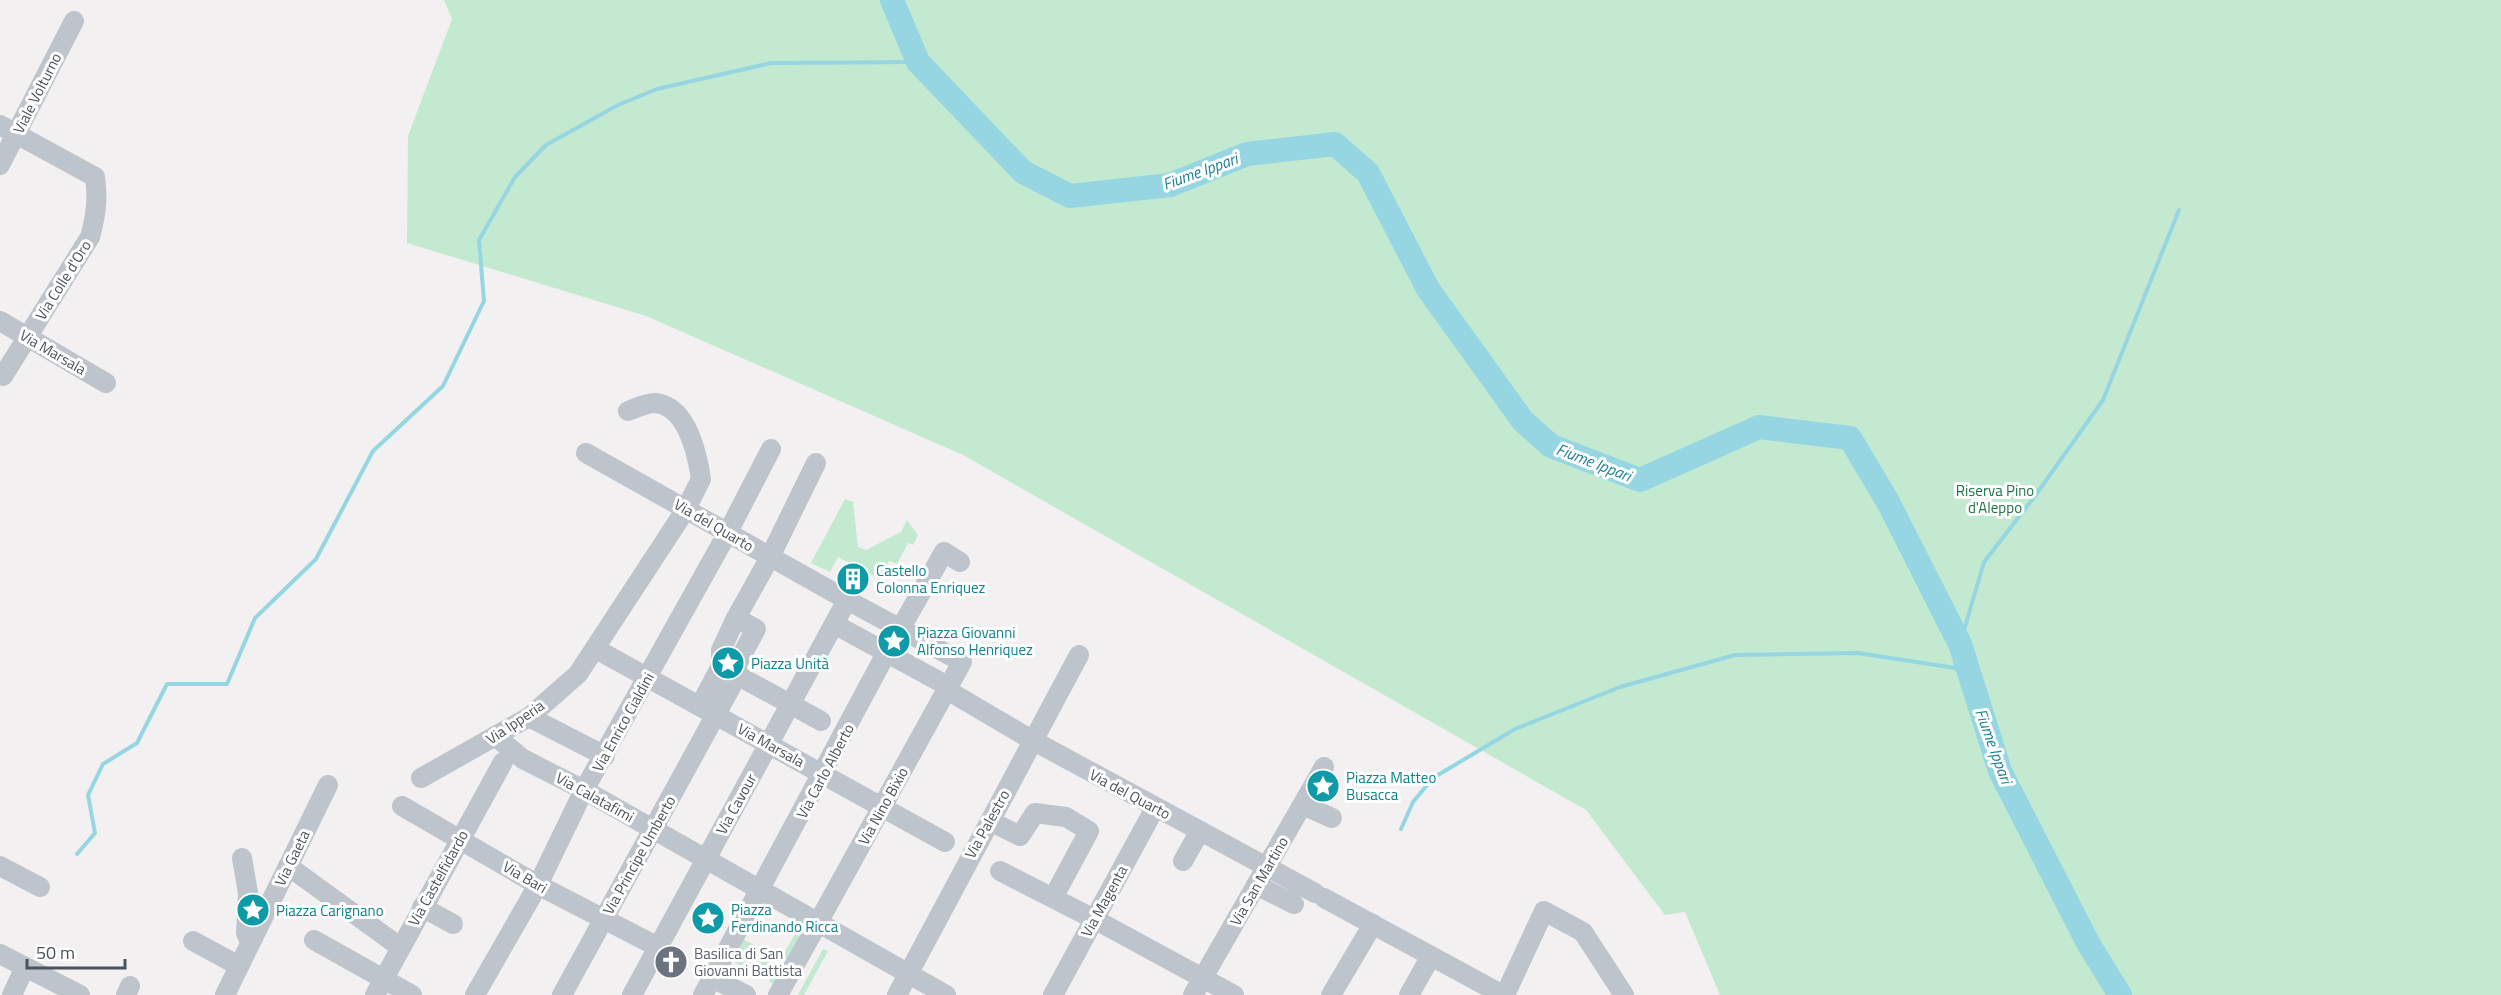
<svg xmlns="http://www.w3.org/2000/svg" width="2501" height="995" font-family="'Titillium Web',sans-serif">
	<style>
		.green { fill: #c3ead0 }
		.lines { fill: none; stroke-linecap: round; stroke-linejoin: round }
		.stream { stroke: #95d6e2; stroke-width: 4 }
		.river { stroke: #95d6e2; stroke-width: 24 }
		.minor { stroke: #bdc4cb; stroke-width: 20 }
		.labels { text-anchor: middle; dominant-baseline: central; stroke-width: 6; stroke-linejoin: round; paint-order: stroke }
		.street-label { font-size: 15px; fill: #4a535b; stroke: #fff }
		.park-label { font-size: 15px; fill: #227447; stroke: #fff }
		.culture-label { font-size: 15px; fill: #0d838f; stroke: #fff; text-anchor: start }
		.worship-label { font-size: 15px; fill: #5b616d; stroke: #fff; text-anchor: start }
		.water-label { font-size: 16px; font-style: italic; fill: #1c8093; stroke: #fff }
	</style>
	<rect width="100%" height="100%" fill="#f2f0f0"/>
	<g class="green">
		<polygon points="444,0 2501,0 2501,995 1720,995 1685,912 1665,915 1586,810 963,455 646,316 407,243 408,136 452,19"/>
		<polygon points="845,499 853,502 858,547 866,550 901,532 907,520 918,535 913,545 908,543 897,564 889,561 880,579 838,557 830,572 811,563"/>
		<polygon points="795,934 799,936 773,984 769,981"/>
		<polygon points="741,938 774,956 762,978 729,959"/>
		<polygon points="823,949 828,951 804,995 798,995"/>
	</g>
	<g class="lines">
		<g class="stream">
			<polyline points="1960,644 1984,562 2035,496 2103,400 2179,210"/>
			<polyline points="1401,829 1413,802 1433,778 1515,729 1620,687 1735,655 1858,653 1968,670"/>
			<polyline points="77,854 95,833 88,795 103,764 137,743 167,684 227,684 255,618 316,559 373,451 443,386 484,301 479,240 515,177 546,145 618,105 657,89 771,63 918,62"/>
		</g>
		<polyline class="river" points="892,0 918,62 1023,172 1070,196 1170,185 1247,154 1335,144 1368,173 1428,289 1523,421 1551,446 1640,480 1759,427 1850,438 1888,502 1960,644 2000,771 2088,943 2120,995"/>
		<g class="minor">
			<path d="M0,125L95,177C98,199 96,215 90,237L3,376"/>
			<polyline points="0,165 74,21"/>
			<polyline points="0,321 106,383"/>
			<polyline points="586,453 847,600 834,624 944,684 947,690 1032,740 1315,893"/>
			<polyline points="596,649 945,842"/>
			<polyline points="726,669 821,721"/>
			<polyline points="700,706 721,666 721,650 736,618 770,557 816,463"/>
			<polyline points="529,717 605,756"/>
			<polyline points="495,736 523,759 584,790 946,995"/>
			<path d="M421,778L529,717L578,674L686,509L701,479C697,453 687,406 655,403C646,403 636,408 628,411"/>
			<polyline points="1303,805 1332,818"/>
			<polyline points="402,806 538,885 658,947"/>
			<polyline points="990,821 1020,836 1035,813 1066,817 1089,831 1053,898"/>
			<polyline points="242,858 248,893 246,933 248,937 252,940"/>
			<polyline points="1183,861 1200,831"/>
			<polyline points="0,866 40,887"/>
			<polyline points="288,866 400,947"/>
			<polyline points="1000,871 1094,919 1234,995"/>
			<polyline points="1256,885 1294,904"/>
			<polyline points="1324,898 1503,995"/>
			<polyline points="422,907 453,924"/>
			<polyline points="314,940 412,995"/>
			<polyline points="193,941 239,966"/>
			<polyline points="0,954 80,995"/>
			<polyline points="712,978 746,995"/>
			<polyline points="12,995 25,967"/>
			<polyline points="126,995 130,986"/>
			<polyline points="225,995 328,785"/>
			<polyline points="375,995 503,762"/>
			<polyline points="475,995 538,885 584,790 728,532 771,449"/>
			<polyline points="562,995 737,676 737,664 756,629 736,618"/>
			<polyline points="632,995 834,624"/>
			<polyline points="703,995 882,661 944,552 960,562"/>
			<polyline points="778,995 962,662 847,600"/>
			<polyline points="897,995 1079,655"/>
			<polyline points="1053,995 1155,808"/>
			<polyline points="1193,995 1324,767"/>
			<polyline points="1331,995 1373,924"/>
			<polyline points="1409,995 1431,956"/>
			<polyline points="1505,995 1544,911 1583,932 1624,995"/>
		</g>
	</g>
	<defs>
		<symbol id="building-disc" viewBox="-11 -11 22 22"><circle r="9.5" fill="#0f9aa8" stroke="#fff"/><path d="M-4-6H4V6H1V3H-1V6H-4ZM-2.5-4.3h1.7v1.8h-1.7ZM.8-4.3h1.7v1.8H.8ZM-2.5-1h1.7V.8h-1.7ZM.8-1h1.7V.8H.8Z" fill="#fff"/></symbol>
		<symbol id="sight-disc" viewBox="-11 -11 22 22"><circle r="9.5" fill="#0f9aa8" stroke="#fff"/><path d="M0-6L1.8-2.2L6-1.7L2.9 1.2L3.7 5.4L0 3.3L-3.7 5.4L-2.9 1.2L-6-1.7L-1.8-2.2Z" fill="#fff"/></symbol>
		<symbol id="church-disc" viewBox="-11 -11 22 22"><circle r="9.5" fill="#6b7280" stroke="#fff"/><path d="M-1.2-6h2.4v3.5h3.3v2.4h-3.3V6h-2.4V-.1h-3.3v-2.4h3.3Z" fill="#fff"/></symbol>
	</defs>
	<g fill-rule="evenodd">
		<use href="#building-disc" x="834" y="560" width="38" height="38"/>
		<use href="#sight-disc" x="875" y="622" width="38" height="38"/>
		<use href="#sight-disc" x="709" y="644" width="38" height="38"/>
		<use href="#sight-disc" x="1304" y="767" width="38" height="38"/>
		<use href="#sight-disc" x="234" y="891" width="38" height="38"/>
		<use href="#sight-disc" x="689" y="899" width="38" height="38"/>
		<use href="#church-disc" x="652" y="943" width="38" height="38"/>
	</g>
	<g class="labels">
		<g class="street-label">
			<text transform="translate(37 93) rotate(-63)">Viale Volturno</text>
			<text transform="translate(63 280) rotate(-58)">Via Colle d'Oro</text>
			<text transform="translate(53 352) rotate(30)">Via Marsala</text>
			<text transform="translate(714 525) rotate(30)">Via del Quarto</text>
			<text transform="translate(515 722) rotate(-34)">Via Ipperia</text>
			<text transform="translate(623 722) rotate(-61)">Via Enrico Cialdini</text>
			<text transform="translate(771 745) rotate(29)">Via Marsala</text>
			<text transform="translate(825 771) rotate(-62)">Via Carlo Alberto</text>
			<text transform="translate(1130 794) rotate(28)">Via del Quarto</text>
			<text transform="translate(595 797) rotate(29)">Via Calatafimi</text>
			<text transform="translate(736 804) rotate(-61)">Via Cavour</text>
			<text transform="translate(883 806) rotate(-61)">Via Nino Bixio</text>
			<text transform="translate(987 824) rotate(-61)">Via Palestro</text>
			<text transform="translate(639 855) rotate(-61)">Via Principe Umberto</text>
			<text transform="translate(292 858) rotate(-64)">Via Gaeta</text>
			<text transform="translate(525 877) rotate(30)">Via Bari</text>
			<text transform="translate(438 878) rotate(-61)">Via Castelfidardo</text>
			<text transform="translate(1259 881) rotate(-60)">Via San Martino</text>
			<text transform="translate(1104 901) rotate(-61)">Via Magenta</text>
		</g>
		<g class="park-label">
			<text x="1995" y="490">Riserva Pino<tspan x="1995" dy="17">d'Aleppo</tspan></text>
		</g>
		<g class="culture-label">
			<text x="876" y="570">Castello<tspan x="876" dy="17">Colonna Enriquez</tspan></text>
			<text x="917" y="632">Piazza Giovanni<tspan x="917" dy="17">Alfonso Henriquez</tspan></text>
			<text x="751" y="663">Piazza Unità</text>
			<text x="1346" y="777">Piazza Matteo<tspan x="1346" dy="17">Busacca</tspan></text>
			<text x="731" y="909">Piazza<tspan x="731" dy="17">Ferdinando Ricca</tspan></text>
			<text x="276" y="910">Piazza Carignano</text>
		</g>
		<g class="worship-label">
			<text x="694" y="953">Basilica di San<tspan x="694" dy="17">Giovanni Battista</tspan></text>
		</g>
		<g class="water-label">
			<text transform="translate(1200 171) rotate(-20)">Fiume Ippari</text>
			<text transform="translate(1594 462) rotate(21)">Fiume Ippari</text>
			<text transform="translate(1994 746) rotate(70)">Fiume Ippari</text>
		</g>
	</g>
	<path d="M27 959v9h98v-9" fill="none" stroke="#4a535b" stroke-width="3"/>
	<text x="36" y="959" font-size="18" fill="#4a535b" stroke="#ffffff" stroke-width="4.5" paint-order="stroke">50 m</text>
</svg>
